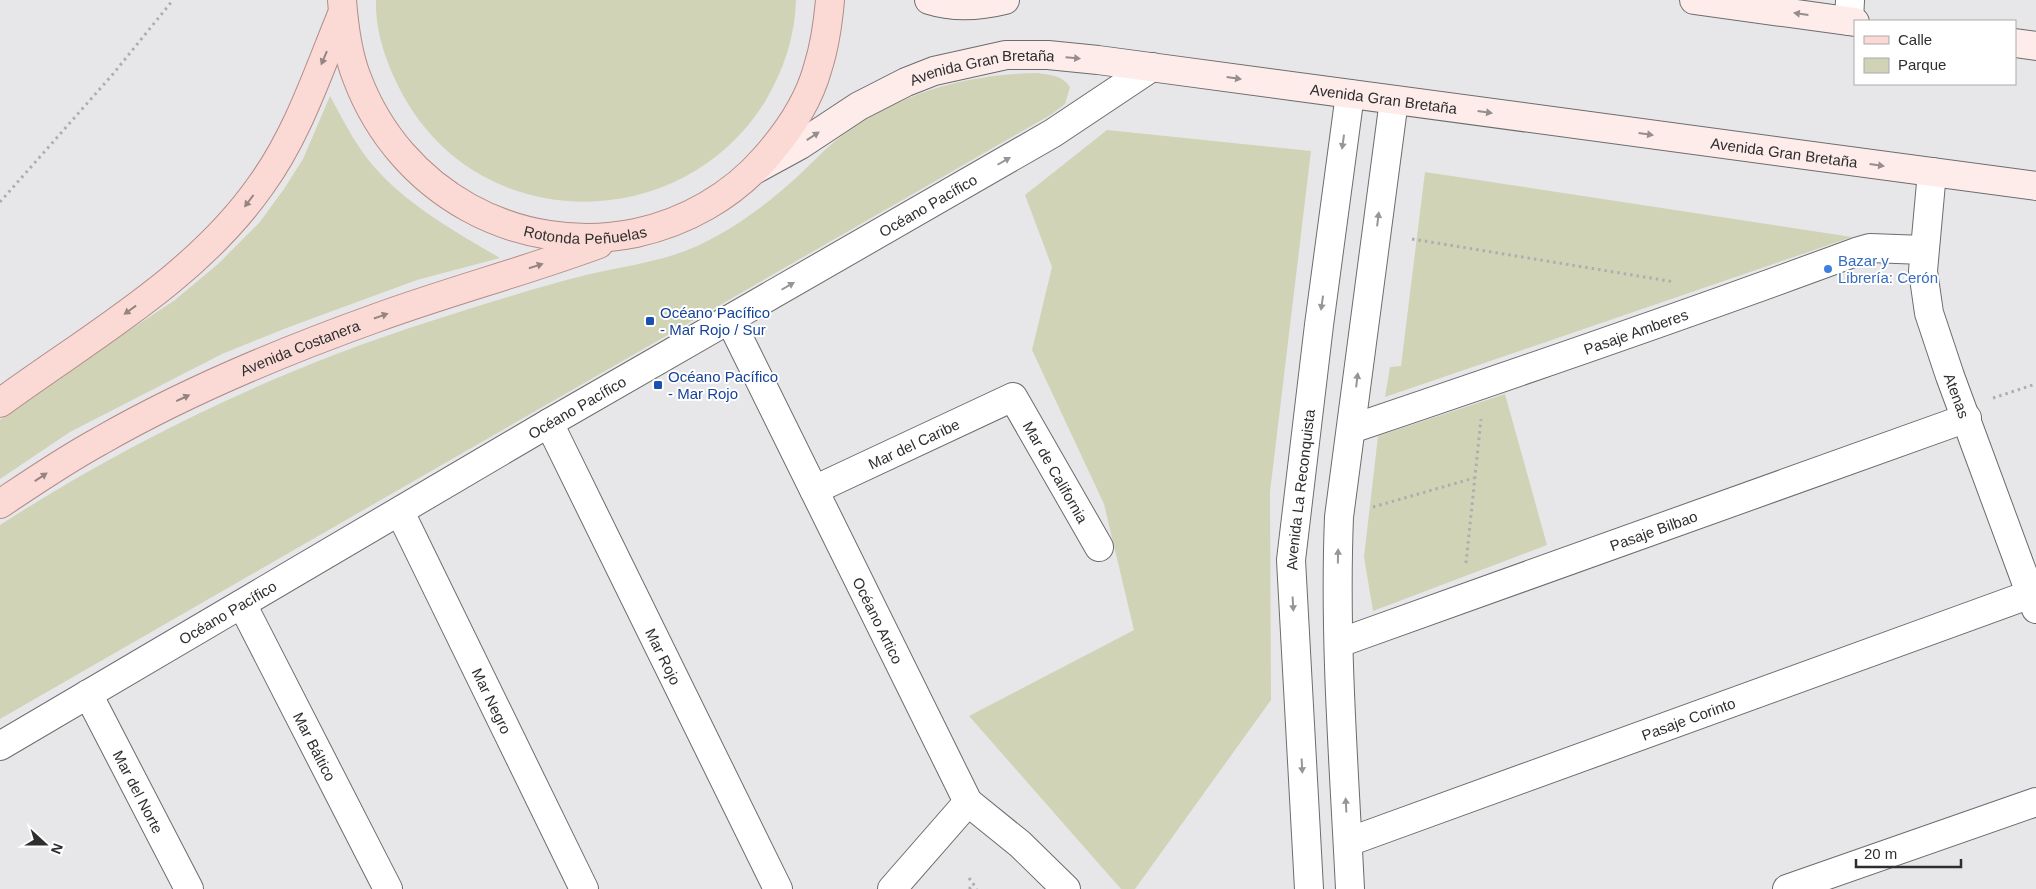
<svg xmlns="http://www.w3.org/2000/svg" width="2036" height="889" font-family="Arial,sans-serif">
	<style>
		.green { fill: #d1d3b7 }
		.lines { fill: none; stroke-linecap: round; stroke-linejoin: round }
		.minor-casing { stroke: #6c6c6e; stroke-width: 30 }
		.tertiary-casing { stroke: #6c6c6e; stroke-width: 30 }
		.secondary-casing { stroke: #6c6c6e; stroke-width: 30 }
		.primary-casing { stroke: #b28c88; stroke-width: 30 }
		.path { stroke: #aeaeaf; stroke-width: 3; stroke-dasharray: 2.5 4; stroke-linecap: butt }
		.minor { stroke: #fff; stroke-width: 28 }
		.tertiary { stroke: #fff; stroke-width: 28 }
		.secondary { stroke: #fdecea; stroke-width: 28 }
		.primary { stroke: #fbd9d4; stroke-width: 28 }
		.oneway { fill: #968d8c }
		.oneway2 { fill: #948482 }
		.oneway3 { fill: #969697 }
		.shop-dot { fill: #3f7fe0; stroke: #fff; stroke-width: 2 }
		.transit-dot { fill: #1a4fb4; stroke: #fff; stroke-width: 2 }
		.labels { text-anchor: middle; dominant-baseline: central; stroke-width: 4; stroke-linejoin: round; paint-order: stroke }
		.street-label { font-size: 15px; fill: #2e2e2f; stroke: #fff }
		.shop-label { font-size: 15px; fill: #366cbe; stroke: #fff; text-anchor: start }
		.transit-label { font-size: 15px; fill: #164399; stroke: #fff; text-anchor: start }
	</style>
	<rect width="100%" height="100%" fill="#e7e7e9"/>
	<g class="green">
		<path d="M376,0H796C795,36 784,69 766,100C684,235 482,237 404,97C388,68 375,34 376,0Z"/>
		<path d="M1037,73C1050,75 1062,75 1070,87L1065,104L1052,114L0,719V525C133,439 280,369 431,321C482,305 534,288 586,275C623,266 662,262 697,246C734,229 766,205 796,178C809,166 821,153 834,142C892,95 963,74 1037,73Z"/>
		<path d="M330,96C342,118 354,142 370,162C405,204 454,231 500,258L417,280L289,327L222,354L70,432L0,479V420L47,385L175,300L218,264L259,223L284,189L303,159Z"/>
		<polygon points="1107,130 1311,151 1270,492 1271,700 1135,889 1121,889 969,716 1134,630 1104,504 1032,350 1052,267 1025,195"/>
		<polygon points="1425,172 1852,237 1385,397 1390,367 1401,366"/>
		<polygon points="1505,394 1547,545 1373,611 1364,557 1378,436"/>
	</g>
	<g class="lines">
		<defs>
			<g id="minor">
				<polyline points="1849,21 1850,0"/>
				<path id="s1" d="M1932,172L1923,271L1929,313L1950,376L2036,609"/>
				<path id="s2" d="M730,320L968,802L1020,844L1066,889"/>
				<path id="s3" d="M549,423L778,889"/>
				<path id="s4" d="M1351,429C1520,372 1689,314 1856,252L1870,248L1924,250"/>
				<path id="s5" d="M814,490L1013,397L1099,547"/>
				<path id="s6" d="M400,512L584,889"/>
				<path id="s7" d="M242,604L388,889"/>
				<path id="s8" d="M1339,643L1967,418"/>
				<path id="s9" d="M88,694L189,889"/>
				<path id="s10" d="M0,746L549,423L1053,133L1152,67"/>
				<path id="s11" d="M1348,842L2031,594"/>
				<polyline points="892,889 968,802"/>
				<polyline points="1787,889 2036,802"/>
			</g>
			<g id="tertiary">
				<path id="s12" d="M1309,889L1291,560L1319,325L1350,94"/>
				<path d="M1350,889C1344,765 1334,641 1339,517L1394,100"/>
			</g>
			<g id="secondary">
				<path d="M929,0C954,8 981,6 1005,0"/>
				<polyline points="1694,0 1855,22"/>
				<polyline points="2015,43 2036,46"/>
				<path id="s13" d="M756,169L800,145L859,106L906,82L934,71L1006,55H1048L1098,60L2036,186"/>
			</g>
			<g id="primary">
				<path id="s14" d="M342,0C344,26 347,53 357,78C400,192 517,257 636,233C686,222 732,196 765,158C788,132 809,101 818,67C825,45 828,23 830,0"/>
				<path d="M0,403C90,337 196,278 261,185C298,134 318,72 342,14"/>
				<path id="s15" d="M0,504C33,482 65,460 100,441C187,391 281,352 376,318C450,291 526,271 599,244"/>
			</g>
		</defs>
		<use href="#minor" class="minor-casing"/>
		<use href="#tertiary" class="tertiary-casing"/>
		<use href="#secondary" class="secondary-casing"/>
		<use href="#primary" class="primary-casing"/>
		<g class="path">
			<polyline points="0,202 113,74 173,0"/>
			<polyline points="1412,239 1675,282"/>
			<polyline points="1993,398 2036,384"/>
			<polyline points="1373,507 1474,478"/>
			<polyline points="1466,563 1481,419"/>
			<polyline points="969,878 977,889"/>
			<polyline points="969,889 971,887 973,889"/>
		</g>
		<use href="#minor" class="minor"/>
		<use href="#tertiary" class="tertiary"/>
		<use href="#secondary" class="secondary"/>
		<use href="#primary" class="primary"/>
	</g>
	<defs><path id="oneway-solid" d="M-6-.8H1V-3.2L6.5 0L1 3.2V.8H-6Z" transform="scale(1.25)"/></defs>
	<g class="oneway">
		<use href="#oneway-solid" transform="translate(1801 14) rotate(-172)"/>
		<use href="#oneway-solid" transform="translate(1073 58) rotate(5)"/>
		<use href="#oneway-solid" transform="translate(1234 78) rotate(8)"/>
		<use href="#oneway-solid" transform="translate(1485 112) rotate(8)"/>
		<use href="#oneway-solid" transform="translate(1646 134) rotate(8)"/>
		<use href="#oneway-solid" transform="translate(813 136) rotate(-33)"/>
		<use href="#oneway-solid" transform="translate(1877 165) rotate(8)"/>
	</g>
	<g class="oneway2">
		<use href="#oneway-solid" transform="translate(324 58) rotate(113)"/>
		<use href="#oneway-solid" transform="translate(249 201) rotate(127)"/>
		<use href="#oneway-solid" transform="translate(536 266) rotate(-18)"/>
		<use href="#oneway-solid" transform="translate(130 310) rotate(144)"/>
		<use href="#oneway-solid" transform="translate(381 316) rotate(-19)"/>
		<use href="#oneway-solid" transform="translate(183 398) rotate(-25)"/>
		<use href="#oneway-solid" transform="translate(41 477) rotate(-33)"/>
	</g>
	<g class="oneway3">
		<use href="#oneway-solid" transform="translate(1343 142) rotate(98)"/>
		<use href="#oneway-solid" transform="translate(1004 161) rotate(-30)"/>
		<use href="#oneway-solid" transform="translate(1378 219) rotate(-83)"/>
		<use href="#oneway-solid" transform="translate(788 286) rotate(-30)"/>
		<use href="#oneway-solid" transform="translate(1322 303) rotate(98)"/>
		<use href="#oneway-solid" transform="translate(1357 380) rotate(-83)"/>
		<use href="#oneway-solid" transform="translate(1338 556) rotate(-89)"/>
		<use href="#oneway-solid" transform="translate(1293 604) rotate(87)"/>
		<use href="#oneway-solid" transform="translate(1302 766) rotate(87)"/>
		<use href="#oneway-solid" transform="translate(1346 805) rotate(-93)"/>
	</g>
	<circle class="shop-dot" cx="1828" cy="269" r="5"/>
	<g class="transit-dot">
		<rect x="645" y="316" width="10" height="10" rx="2.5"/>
		<rect x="653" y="380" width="10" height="10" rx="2.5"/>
	</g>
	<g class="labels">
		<g class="street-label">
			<text stroke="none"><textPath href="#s13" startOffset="252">Avenida Gran Bretaña</textPath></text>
			<text stroke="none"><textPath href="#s13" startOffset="658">Avenida Gran Bretaña</textPath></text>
			<text stroke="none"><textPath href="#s13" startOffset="1062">Avenida Gran Bretaña</textPath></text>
			<text stroke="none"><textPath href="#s10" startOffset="1074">Océano Pacífico</textPath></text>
			<text stroke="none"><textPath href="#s14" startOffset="376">Rotonda Peñuelas</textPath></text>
			<text stroke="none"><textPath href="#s4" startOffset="301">Pasaje Amberes</textPath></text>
			<text stroke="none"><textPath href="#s15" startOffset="339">Avenida Costanera</textPath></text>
			<text stroke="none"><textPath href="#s1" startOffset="229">Atenas</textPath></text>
			<text stroke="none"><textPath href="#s10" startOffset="669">Océano Pacífico</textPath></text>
			<text stroke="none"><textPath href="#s5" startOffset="110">Mar del Caribe</textPath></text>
			<text stroke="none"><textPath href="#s5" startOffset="306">Mar de California</textPath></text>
			<text stroke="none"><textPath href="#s12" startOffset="400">Avenida La Reconquista</textPath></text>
			<text stroke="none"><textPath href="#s8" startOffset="334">Pasaje Bilbao</textPath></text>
			<text stroke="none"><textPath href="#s10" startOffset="264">Océano Pacífico</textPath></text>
			<text stroke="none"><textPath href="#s2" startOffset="335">Océano Artico</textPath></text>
			<text stroke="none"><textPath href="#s3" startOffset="260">Mar Rojo</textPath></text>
			<text stroke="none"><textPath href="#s6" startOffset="210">Mar Negro</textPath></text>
			<text stroke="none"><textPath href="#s11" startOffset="362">Pasaje Corinto</textPath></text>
			<text stroke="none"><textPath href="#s7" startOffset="160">Mar Báltico</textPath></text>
			<text stroke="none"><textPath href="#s9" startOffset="110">Mar del Norte</textPath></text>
		</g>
		<g class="shop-label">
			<text x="1838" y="260">Bazar y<tspan x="1838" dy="17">Librería: Cerón</tspan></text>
		</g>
		<g class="transit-label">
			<text x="660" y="312">Océano Pacífico<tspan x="660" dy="17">- Mar Rojo / Sur</tspan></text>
			<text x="668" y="376">Océano Pacífico<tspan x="668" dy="17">- Mar Rojo</tspan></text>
		</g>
	</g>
	<rect x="1854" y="20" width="162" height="65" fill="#ffffff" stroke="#ababac"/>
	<rect x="1864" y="36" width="25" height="8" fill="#fbd9d4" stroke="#ababac"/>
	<text x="1898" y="45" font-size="15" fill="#2e2e2f">Calle</text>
	<rect x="1864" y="58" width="25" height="15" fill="#d1d3b7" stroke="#ababac"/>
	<text x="1898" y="70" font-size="15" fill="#2e2e2f">Parque</text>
	<g transform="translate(45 844) rotate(111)" stroke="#ffffff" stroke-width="4" paint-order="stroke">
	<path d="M0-4L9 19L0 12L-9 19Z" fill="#2e2e2f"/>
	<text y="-8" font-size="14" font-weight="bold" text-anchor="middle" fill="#2e2e2f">N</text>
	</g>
	<path d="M1856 859v8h105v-8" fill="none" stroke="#2e2e2f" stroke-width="2.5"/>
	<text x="1864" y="859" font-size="15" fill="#2e2e2f" stroke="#ffffff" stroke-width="4" paint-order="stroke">20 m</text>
</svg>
